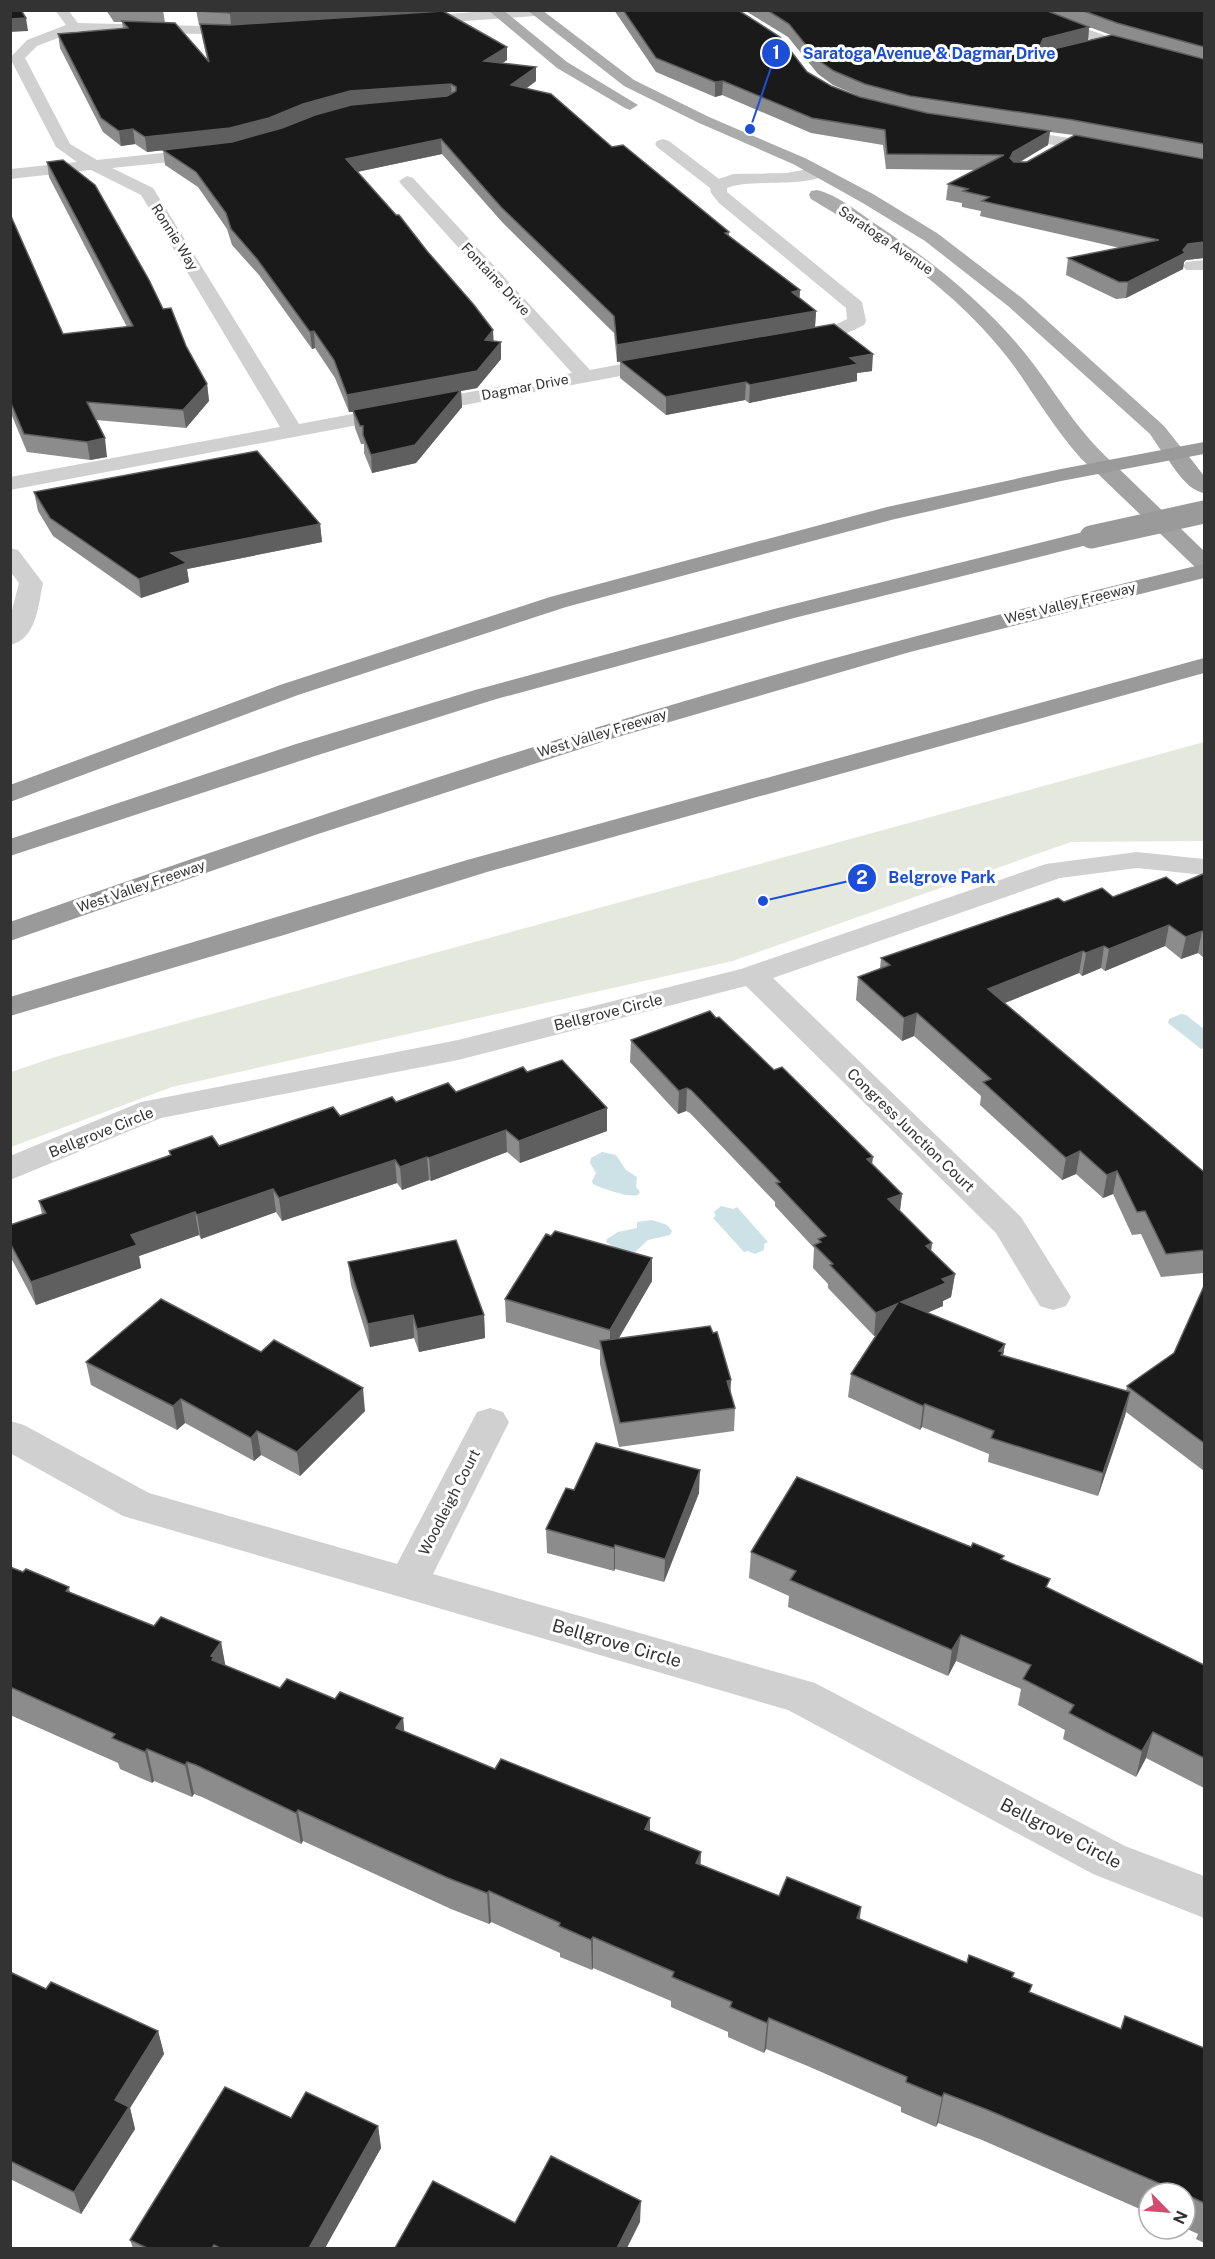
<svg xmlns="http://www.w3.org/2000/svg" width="1215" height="2259" font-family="'Public Sans',sans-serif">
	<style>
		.green { fill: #e5e9dd }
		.water { fill: #cce2e7 }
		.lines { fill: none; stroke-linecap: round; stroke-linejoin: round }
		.minor { fill: #d0d0d0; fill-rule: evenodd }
		.primary { fill: #ababab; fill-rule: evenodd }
		.trunk { fill: #a2a2a2; fill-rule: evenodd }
		.motorway { fill: #9a9a9a; fill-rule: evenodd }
		.motorway-bridge { stroke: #9a9a9a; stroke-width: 23 }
		.wall { fill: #8c8c8c; fill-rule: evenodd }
		.shaded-wall { fill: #5f5f5f }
		.building { fill: #1a1a1a; stroke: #5f5f5f; stroke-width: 1.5 }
		.labels { text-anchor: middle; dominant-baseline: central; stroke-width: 6; stroke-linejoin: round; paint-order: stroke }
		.far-street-label { font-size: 14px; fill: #333; stroke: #fff }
		.street-label { font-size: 15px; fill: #333; stroke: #fff }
		.near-street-label { font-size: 18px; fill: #333; stroke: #fff }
		.leader { fill: none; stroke: #1d4ed8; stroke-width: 2 }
		.callout-dot { fill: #1d4ed8; stroke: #fff; stroke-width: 2 }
		.mark-label { font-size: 18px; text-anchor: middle; font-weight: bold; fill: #fff }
		.callout-label { font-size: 16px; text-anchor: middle; font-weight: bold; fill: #1d4ed8; stroke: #fff; stroke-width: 6; stroke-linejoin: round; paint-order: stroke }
	</style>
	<rect width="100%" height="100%" fill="#fff"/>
	<polygon class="green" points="1204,742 1204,841 1071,842 733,961 172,1087 11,1147 11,1072 55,1057"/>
	<g class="water">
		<polygon points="1181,1014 1186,1015 1204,1029 1204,1048 1201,1049 1168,1023 1169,1019"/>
		<path d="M602,1152L616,1155L626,1170L637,1177L636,1187L640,1192L638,1195C630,1198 603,1189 593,1184L592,1181L596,1173L590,1163L591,1158Z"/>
		<polygon points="721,1206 733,1209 737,1207 768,1242 764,1244 764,1250 755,1254 748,1251 744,1252 713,1218 716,1216 714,1212"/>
		<polygon points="652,1220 667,1225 672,1231 670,1235 648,1240 635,1252 617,1249 606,1242 607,1239 618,1232 637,1228 637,1222"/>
	</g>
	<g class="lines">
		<g class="minor">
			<polygon points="55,10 68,10 78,23 246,27 253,31 246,35 76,31 37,46 25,58 70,144 97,160 209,148 215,150 217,153 215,156 209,158 112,168 153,188 299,424 572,373 401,184 399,181 407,176 413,178 590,370 663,356 670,358 673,362 670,366 663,368 10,490 10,477 280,427 141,195 91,170 10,179 10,169 77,162 56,147 10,58 27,40 66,25"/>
			<polygon points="500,10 542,12 535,16 411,25 404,21 411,17"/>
			<polygon points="1014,10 1034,10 1115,39 1204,63 1204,71 1105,45"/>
			<polygon points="1005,128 1108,144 1116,149 1108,154 999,136 997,133 999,130"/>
			<path d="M663,139L669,141L719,179L733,174L786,173L820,167L826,169L828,172C814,189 749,178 727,188V192L862,302L866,321L864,325C845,335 812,348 790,343L787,339L790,335L831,327L847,319L846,308L719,203L711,193L710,188L657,147L655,144L657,141Z"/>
			<polygon points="1204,260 1204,270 1186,270 1183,266 1186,262"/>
			<path d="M10,548L18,550L43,583C38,605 37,639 10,645V618L19,583L10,571Z"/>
			<polygon points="1137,852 1204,859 1204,875 1137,868 1060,878 773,978 1021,1217 1071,1297 1066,1306 1053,1310 1040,1306 996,1233 746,986 458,1060 161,1118 10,1180 10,1156 141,1102 458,1040 741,969 1046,864"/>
			<polygon points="490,1408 503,1412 509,1422 433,1574 815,1683 1125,1846 1204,1876 1204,1918 1093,1874 788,1710 123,1516 10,1453 10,1421 24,1425 149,1493 397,1564 477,1412"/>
		</g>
		<g class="primary">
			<polygon points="488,10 503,10 567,62 638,105 630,110 625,108 557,68"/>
			<path d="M527,10H542L634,80L709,117L805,158L873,194L937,233L1022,298L1164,426L1187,455L1184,460C1166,464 1159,447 1150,434L1008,306L925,241L861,202L793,164L699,123L624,86Z"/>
			<path d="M817,190C838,195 861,214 880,227C933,262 983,302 1024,352C1054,389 1076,430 1112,462L1115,467L1112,472C1107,473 1103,474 1098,472C1076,463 1030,388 1014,366C961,294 886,244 811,199L809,195L811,191Z"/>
		</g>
		<g class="trunk">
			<path d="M1176,449L1184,450L1204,476V493C1187,490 1175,469 1165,455L1168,450Z"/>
			<polygon points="1104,461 1112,462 1204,551 1204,570 1196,568 1096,472 1093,467 1096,462"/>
		</g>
		<g class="motorway">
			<polygon points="1204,442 1204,454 1061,481 891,520 566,607 298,695 10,802 10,785 280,685 550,597 887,507 1061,469"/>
			<polygon points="1091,530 1099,532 1102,537 1099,542 794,618 493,700 315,756 10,856 10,839 296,744 475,690 778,608"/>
			<path d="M1204,564V578L910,652L611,739L315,835L10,941V922C253,837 496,755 743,684C896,640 1050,601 1204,564Z"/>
			<polygon points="1204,658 1204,673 487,872 284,935 10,1016 10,997 467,860"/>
		</g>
		<polyline class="motorway-bridge" points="1091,537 1204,512"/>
	</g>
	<g class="wall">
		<polygon points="106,10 163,10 165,23 207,59 202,37 201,25 199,25 196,10 424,10 424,12 507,60 502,63 536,67 536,81 526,89 612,147 729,232 729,236 800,290 799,298 816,311 815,327 872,371 857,373 857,381 749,403 745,400 666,415 620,378 620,361 617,362 614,333 502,222 442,154 357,172 427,251 493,330 493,341 501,359 477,388 461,391 462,407 416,463 372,473 364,453 364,444 361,444 355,428 353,412 349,412 335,378 315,348 312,349 259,275 232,245 227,229 198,187 165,165 163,150 147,152 135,144 121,146 103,132 60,48 58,34 123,29 122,22 114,22"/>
		<path d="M614,10H738L807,72L831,86L860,97L866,99L833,85L818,74L788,37L744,10H1204V258L1186,260L1184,262L1183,269L1126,298L1116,299L1066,275L1068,258L1120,248L980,216L981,211L962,207V203L946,200L948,184L976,170L886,169L883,145L811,133L722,95L715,97L656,72ZM1089,27L1111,35L1088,41ZM1050,132L1074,135L1027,162H1020L1048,145Z"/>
		<polygon points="47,162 163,309 186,346 207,384 209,401 186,428 96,420 107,457 90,460 27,452 10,411 10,214 63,334 127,327 49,177"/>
		<polygon points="34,492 320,524 322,542 187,569 189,582 141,598 53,536 38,511"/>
		<polygon points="1204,875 1204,958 1198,953 1181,959 1165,946 1105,971 1101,968 1082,976 1079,973 1004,1003 1204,1172 1204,1273 1161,1277 1141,1234 1132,1235 1113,1194 1103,1198 1076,1174 1062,1180 980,1105 981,1096 914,1036 902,1041 856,1000 858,977 880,969 881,958 1064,902 1113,897 1177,885"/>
		<polygon points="716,1018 872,1164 902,1194 900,1211 932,1243 931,1251 955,1274 951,1297 943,1301 943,1306 927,1313 1005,1344 1003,1355 1126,1391 1127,1386 1174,1353 1204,1286 1204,1471 1126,1412 1098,1496 988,1462 989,1454 922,1427 920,1430 848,1397 851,1374 876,1335 874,1336 828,1288 828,1284 813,1268 814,1248 775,1206 775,1202 690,1113 686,1111 678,1114 630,1062 631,1040"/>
		<polygon points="527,1072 607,1131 520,1163 507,1152 431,1181 429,1180 402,1190 397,1183 282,1221 276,1212 201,1239 199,1235 139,1256 141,1268 36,1305 10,1256 10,1225 42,1214 39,1201 170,1155 169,1151 219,1146 396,1102 456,1092"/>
		<polygon points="551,1236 652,1258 652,1281 619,1338 730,1392 735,1408 734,1431 619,1447 600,1364 600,1350 506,1322 505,1299"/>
		<polygon points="348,1262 484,1315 485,1338 419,1352 414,1338 370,1347 351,1285"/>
		<polygon points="86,1362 365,1411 300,1476 261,1455 254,1461 185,1423 177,1430 91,1385"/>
		<polygon points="574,1490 699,1493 664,1582 615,1569 614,1571 547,1553 546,1529"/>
		<polygon points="751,1552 1003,1560 1048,1588 1204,1665 1204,1788 1146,1758 1136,1777 1063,1739 1065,1730 1018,1705 1021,1689 956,1661 948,1676 788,1607 789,1596 749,1578"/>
		<polygon points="10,1567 23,1572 69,1587 70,1592 154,1626 221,1642 225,1666 280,1688 335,1699 403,1718 404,1732 495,1769 650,1818 650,1831 701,1865 779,1896 861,1907 860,1919 967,1963 1013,1977 1030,1992 1121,2029 1204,2048 1204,2243 1196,2239 1198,2234 1185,2228 1185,2193 1149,2193 1149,2213 982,2140 938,2123 936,2127 901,2112 901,2107 810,2067 766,2049 764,2053 728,2037 728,2032 671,2007 671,2001 593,1968 592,1970 560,1957 560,1953 491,1922 489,1924 451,1909 303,1841 301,1844 202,1797 194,1794 192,1797 154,1781 152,1783 120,1769 118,1763 10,1715"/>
		<polygon points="10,1972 46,1989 158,2031 164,2054 130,2108 135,2129 81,2214 10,2179"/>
		<polygon points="291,2118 378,2126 381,2148 325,2248 133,2248 130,2240"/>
	</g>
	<g class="shaded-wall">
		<polygon points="260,10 424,10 424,13 231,26 230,13"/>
		<polygon points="26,18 28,31 10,32 10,19"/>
		<polygon points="1089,27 1088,41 1041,53 1040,46 1043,39"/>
		<polygon points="507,47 507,60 485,75 484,61"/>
		<polygon points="536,67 536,81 511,99 511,85"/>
		<polygon points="723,81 722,95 715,97 715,82"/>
		<polygon points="451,84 452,98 270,133 232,143 147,152 145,137 303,104 350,91"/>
		<polygon points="133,129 135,144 121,146 119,131"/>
		<polygon points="1050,131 1048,145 1011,167 1010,158 1013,152"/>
		<polygon points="441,139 442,154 347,174 346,159"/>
		<polygon points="1204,242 1204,258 1186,260 1184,262 1183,269 1126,298 1128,282 1183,250 1188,244"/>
		<polygon points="800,290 799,307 792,292"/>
		<polygon points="816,311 815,327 617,362 617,345"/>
		<polygon points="493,330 494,347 485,340"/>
		<polygon points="314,331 315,348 312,349 310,332"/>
		<polygon points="501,342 501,359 477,388 461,391 462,407 416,463 372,473 371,455 459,392 349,412 347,395"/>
		<polygon points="873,354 872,371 857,373 857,381 749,403 750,385 850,358"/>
		<polygon points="746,382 745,400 666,415 666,397"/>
		<polygon points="207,384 209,401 186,428 183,410"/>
		<polygon points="105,438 107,457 90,460 87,442"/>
		<polygon points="320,524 322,542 187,569 189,582 141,598 139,579 171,553"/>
		<polygon points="1169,925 1165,946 1105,971 1109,949"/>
		<polygon points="1202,931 1198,953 1181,959 1186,937"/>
		<polygon points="1104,946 1101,968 1082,976 1086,953"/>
		<polygon points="1083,951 1079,973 985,1011 988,989"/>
		<polygon points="917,1013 914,1036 902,1041 904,1018"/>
		<polygon points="687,1088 686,1111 678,1114 679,1091"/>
		<polygon points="607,1108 607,1131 520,1163 519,1141"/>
		<polygon points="506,1130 507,1152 431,1181 429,1158"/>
		<polygon points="1080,1151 1076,1174 1062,1180 1066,1158"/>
		<polygon points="427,1157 429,1180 402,1190 400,1167"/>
		<polygon points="873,1157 870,1180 867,1159"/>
		<polygon points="395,1160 397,1183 282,1221 279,1198"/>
		<polygon points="1117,1171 1113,1194 1103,1198 1107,1175"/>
		<polygon points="273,1189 276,1212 201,1239 197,1215"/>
		<polygon points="902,1194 899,1217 888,1199"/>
		<polygon points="195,1212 199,1235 139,1256 141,1268 36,1305 31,1282 131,1235"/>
		<polygon points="932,1243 929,1266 926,1246"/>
		<polygon points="652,1258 652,1281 610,1353 610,1330"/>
		<polygon points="955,1274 951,1297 943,1301 943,1306 898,1325 901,1302 942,1279"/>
		<polygon points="897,1304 894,1327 874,1336 876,1313"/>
		<polygon points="413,1315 414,1338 370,1347 368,1324"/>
		<polygon points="484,1315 485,1338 419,1352 417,1329"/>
		<polygon points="1005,1344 1001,1367 999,1351"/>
		<polygon points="731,1380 730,1403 727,1381"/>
		<polygon points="363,1388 365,1411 300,1476 297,1452"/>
		<polygon points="1130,1392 1125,1416 1098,1496 1103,1473"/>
		<polygon points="181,1399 185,1423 177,1430 173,1406"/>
		<polygon points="925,1404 922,1427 920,1430 923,1406"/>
		<polygon points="257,1431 261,1455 254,1461 251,1438"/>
		<polygon points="700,1470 699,1493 664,1582 665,1559"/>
		<polygon points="615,1545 615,1569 614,1571 614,1548"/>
		<polygon points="961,1635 956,1661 948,1676 952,1650"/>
		<polygon points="221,1642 227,1674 218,1692 211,1656"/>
		<polygon points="403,1718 406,1750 396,1728"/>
		<polygon points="1153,1732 1146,1758 1136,1777 1142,1751"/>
		<polygon points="147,1749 154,1781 152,1783 145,1752"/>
		<polygon points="187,1762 194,1794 192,1797 185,1765"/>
		<polygon points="298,1810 303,1841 301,1844 296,1813"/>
		<polygon points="650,1818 650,1850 645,1829"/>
		<polygon points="701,1852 700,1883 696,1863"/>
		<polygon points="489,1891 491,1922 489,1924 487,1893"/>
		<polygon points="861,1907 857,1938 857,1918"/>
		<polygon points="593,1937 593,1968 592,1970 591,1940"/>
		<polygon points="769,2018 766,2049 764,2053 767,2023"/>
		<polygon points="158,2031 164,2054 130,2108 135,2129 81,2214 74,2192 115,2100"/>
		<polygon points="944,2093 938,2123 936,2127 942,2097"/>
		<polygon points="378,2126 381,2148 325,2248 309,2248"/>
		<polygon points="641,2201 640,2222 627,2248 617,2248"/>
	</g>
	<g class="building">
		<polygon points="10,10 21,10 26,18 10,19"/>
		<polygon points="197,10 260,10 230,13 198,11"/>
		<polygon points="623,10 738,10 780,37 807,72 831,86 860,97 927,113 1050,131 1013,152 1010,158 1014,162 1027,162 1075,135 1204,159 1204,242 1188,244 1183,250 1185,253 1128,282 1119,282 1068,258 1159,240 982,201 989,197 963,191 968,189 948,184 1004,155 887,154 885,130 812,118 723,81 715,82 656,58"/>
		<polygon points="767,10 1045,10 1089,27 1043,39 1040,46 1043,49 1049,50 1112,35 1204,59 1204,144 1073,120 910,96 865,84 834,71 818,60 789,24"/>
		<polygon points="1081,10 1204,10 1204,47 1117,23"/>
		<polygon points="443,11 507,47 484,61 536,67 511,85 551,94 612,147 623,145 729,232 725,233 800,290 792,292 816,311 617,345 614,316 501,207 441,139 346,159 396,215 399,215 427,251 474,305 493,330 485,340 501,342 477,371 347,395 334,360 314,331 310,332 257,259 231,229 226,213 196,172 163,150 232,142 282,128 315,115 351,105 447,96 456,91 456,87 451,84 350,91 303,104 269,118 230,128 145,137 133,129 119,131 101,118 58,34 128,28 122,21 175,23 209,62 200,24 230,25"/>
		<polygon points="63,160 95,185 149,280 163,309 171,308 186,346 207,384 183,410 87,402 105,438 87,442 24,434 10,401 10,214 63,334 133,326 47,162"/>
		<polygon points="834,324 873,354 850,358 858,364 750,385 746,382 666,397 620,361"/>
		<polygon points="461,390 415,445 371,455 363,435 363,426 360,426 353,410"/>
		<polygon points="257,451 320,524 171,553 187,563 139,579 50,518 34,492"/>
		<polygon points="1203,874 1204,875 1204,933 1202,931 1186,937 1169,925 1109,949 1104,946 1086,953 1083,951 988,989 1204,1172 1204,1250 1166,1254 1145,1211 1137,1212 1117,1171 1107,1175 1080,1151 1066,1158 983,1082 991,1079 917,1013 904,1018 858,977 890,965 881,958 1058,898 1064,902 1102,888 1113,897 1166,877 1177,885"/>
		<polygon points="710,1011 716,1018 719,1017 774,1070 782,1067 873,1157 867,1159 902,1194 888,1199 932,1243 926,1246 955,1274 942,1279 946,1283 901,1302 1005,1344 999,1351 1003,1352 1001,1355 1130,1392 1103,1473 991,1438 994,1431 925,1404 923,1406 851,1374 897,1304 876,1313 830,1265 833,1264 814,1245 821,1242 818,1239 826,1236 776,1183 780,1182 691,1090 687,1088 679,1091 631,1040"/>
		<polygon points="562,1060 607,1108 519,1141 506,1130 429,1158 427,1157 400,1167 395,1160 279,1198 273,1189 197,1215 195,1212 131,1235 137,1245 31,1282 10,1243 10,1225 46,1213 39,1201 171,1155 169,1151 212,1136 219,1146 333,1107 340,1116 392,1097 396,1102 448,1083 456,1092 523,1067 527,1072"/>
		<polygon points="555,1231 652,1258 610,1330 505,1299 546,1234 551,1236"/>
		<polygon points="456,1240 484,1315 417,1329 413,1315 368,1324 348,1262"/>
		<polygon points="1204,1286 1204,1443 1127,1386 1174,1353"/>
		<polygon points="161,1299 261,1352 274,1340 363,1388 297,1452 257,1431 251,1438 181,1399 173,1406 86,1362"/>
		<polygon points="710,1326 713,1333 717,1332 731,1380 727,1381 735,1408 620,1423 600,1341"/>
		<polygon points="596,1443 700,1470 665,1559 615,1545 614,1548 546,1529 566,1488 574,1490"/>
		<polygon points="797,1477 971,1547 973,1543 1004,1556 1001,1559 1050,1579 1046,1587 1204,1665 1204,1758 1153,1732 1142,1751 1069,1713 1074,1705 1023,1679 1031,1665 961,1635 952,1650 790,1580 796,1571 751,1552"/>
		<polygon points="10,1567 23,1572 26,1569 69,1587 66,1591 154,1626 161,1617 221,1642 211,1656 214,1657 212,1660 280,1688 287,1679 335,1699 340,1692 403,1718 396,1728 495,1769 501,1759 650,1818 645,1829 701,1852 696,1863 779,1896 787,1877 861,1907 857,1918 967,1963 969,1955 1014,1973 1012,1977 1032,1985 1029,1992 1121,2029 1125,2016 1204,2048 1204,2203 1185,2194 1185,2193 1182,2193 988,2110 944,2093 942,2097 906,2082 907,2077 814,2037 769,2018 767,2023 730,2007 732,2002 672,1977 674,1972 593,1937 591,1940 559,1926 560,1923 489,1891 487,1893 448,1878 298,1810 296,1813 196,1765 187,1762 185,1765 147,1749 145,1752 112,1738 115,1734 10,1687"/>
		<polygon points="10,1972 46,1989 51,1982 158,2031 115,2100 129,2107 74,2192 10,2161"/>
		<polygon points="225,2087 291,2118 306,2092 378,2126 309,2248 220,2248 214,2245 212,2248 147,2248 130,2240"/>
		<polygon points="551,2156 641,2201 617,2248 395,2248 433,2181 515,2223"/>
	</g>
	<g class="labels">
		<g class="far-street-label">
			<text transform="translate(175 237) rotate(58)">Ronnie Way</text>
			<text transform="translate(886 240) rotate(34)">Saratoga Avenue</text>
			<text transform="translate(496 279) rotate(47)">Fontaine Drive</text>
			<text transform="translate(525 387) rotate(-11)">Dagmar Drive</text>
			<text transform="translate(1070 603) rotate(-14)">West Valley Freeway</text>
			<text transform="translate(602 733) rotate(-17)">West Valley Freeway</text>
			<text transform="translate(141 886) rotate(-19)">West Valley Freeway</text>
		</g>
		<g class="street-label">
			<text transform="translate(608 1012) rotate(-14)">Bellgrove Circle</text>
			<text transform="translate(911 1130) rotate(44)">Congress Junction Court</text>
			<text transform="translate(101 1132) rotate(-22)">Bellgrove Circle</text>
			<text transform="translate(449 1502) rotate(-63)">Woodleigh Court</text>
		</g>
		<g class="near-street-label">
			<text transform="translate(617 1643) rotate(16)">Bellgrove Circle</text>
			<text transform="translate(1061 1833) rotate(27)">Bellgrove Circle</text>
		</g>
	</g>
	<path class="leader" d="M750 129L776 53M763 901L862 878"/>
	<g class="callout-dot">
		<circle cx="750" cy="129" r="6"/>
		<circle cx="763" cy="901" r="6"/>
		<circle cx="776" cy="53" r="15"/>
		<circle cx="862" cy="878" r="15"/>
	</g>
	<g class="mark-label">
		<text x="776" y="59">1</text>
		<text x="862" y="884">2</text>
	</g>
	<g class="callout-label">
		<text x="929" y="59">Saratoga Avenue &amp; Dagmar Drive</text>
		<text x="942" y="883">Belgrove Park</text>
	</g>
	<rect width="1215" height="2259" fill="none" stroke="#333333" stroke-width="24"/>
	<g transform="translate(1167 2211) rotate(115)"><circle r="28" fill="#ffffff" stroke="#adadad" stroke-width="1.5"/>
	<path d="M0-4.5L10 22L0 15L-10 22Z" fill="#d54a6f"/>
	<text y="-9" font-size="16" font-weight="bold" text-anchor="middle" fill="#333333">N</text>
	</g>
</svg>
